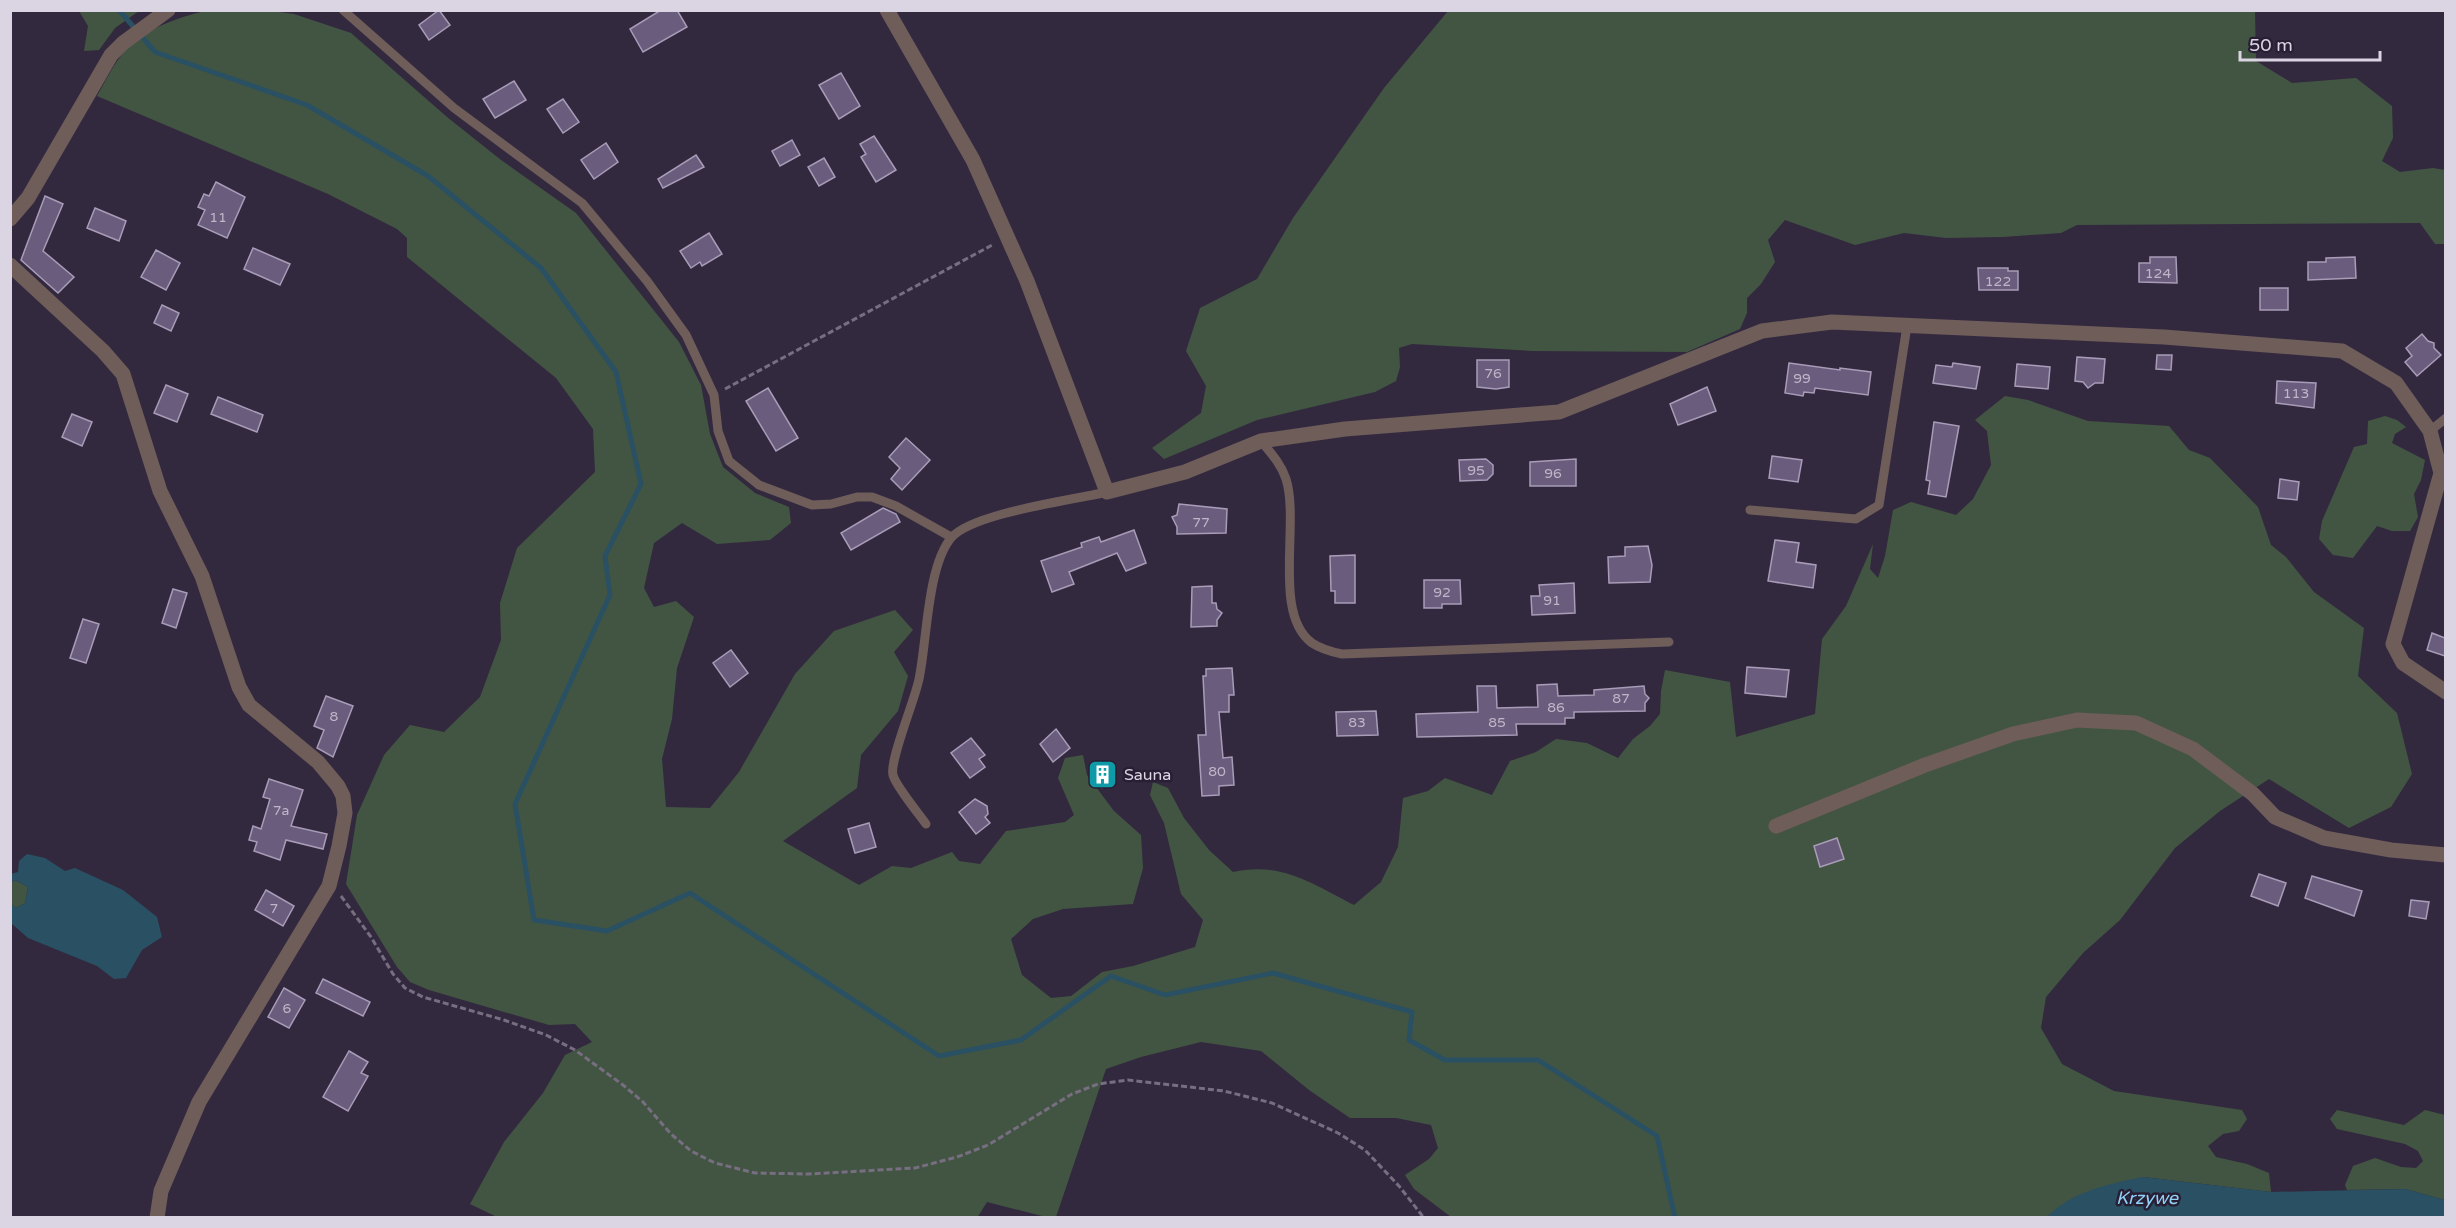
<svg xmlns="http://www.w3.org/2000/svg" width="2456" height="1228" font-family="'Varela Round',sans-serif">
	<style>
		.green { fill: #425542 }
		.water { fill: #2a5063 }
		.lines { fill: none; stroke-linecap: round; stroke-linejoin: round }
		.stream { stroke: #2a5063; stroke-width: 5 }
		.building { fill: #6a5c7c; stroke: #a89cb8; stroke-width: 1.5 }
		.path { stroke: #776e81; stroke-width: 3; stroke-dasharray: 6 3; stroke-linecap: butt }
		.service { stroke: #6f5d5a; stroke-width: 9 }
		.minor { stroke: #6f5d5a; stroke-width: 15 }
		.labels { text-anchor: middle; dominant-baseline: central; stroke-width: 5; stroke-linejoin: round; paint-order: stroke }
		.number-label { font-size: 14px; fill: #bfb6c9 }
		.poi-label { font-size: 16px; fill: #dbd4e3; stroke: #291f35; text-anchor: start }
		.water-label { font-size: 18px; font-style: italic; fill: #8fd2f6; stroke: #291f35 }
	</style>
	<rect width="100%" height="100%" fill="#33293f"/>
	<g class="green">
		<path d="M211,10H265L294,14L351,33L447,117L501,160L576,213L679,342L701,385L710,434L723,467L755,493L789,507L791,523L770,540L717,544L682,523L654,543L644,588L654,607L676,601L694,617L677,668L672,719L662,759L666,807L710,808L739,772L795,674L834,631L895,610L913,630L894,652L908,676L898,711L861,755L857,788L783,841L859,885L892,866L911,868L952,852L959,861L980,864L1006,831L1065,822L1074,815L1058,778L1065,758L1083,755L1087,775L1114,811L1141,835L1143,868L1133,904L1063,909L1033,919L1011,939L1022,975L1051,998L1071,996L1102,972L1133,966L1195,947L1203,920L1181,894L1164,823L1150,795L1153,782L1168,788L1184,818L1209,850L1233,872C1281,861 1313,884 1354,905L1381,882L1398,847L1403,798L1428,791L1445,778L1492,795L1510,761L1536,752L1556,739L1587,743L1618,758L1633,739L1650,726L1660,714L1661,691L1665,670L1730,682L1736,737L1815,714L1822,639L1846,606L1873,544L1870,569L1878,578L1885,556L1893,510L1911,502L1956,515L1973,499L1991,465L1987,431L1975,420L2005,396L2028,400L2088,421L2169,426L2189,450L2210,458L2258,507L2271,545L2286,557L2314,592L2364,628L2358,676L2397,713L2412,774L2391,807L2349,828L2269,779L2220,811L2175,848L2120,920L2083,953L2046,997L2041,1028L2062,1064L2114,1091L2242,1110L2247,1119L2239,1131L2223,1134L2208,1146L2216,1157L2247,1164L2269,1173L2271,1192L2143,1177L2053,1212L2047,1217H1451L1414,1189L1405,1175L1429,1159L1438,1148L1431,1125L1396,1118H1350L1309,1090L1261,1051L1201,1042L1141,1057L1106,1069L1056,1217H1046L987,1202L977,1218L497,1217L470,1204L504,1142L543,1093L565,1055L592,1042L575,1024L549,1025L429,990L410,982L397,967L346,884L357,815L384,755L410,725L444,732L480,697L501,640L500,603L517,548L595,472L593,429L556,378L407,257V238L397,229L328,194L97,96C106,80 115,62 127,48C143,29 187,14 211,10Z"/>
		<polygon points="79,11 139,11 115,28 99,50 84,51 88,26"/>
		<polygon points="1448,11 2255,11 2256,61 2292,83 2356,78 2392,106 2393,138 2382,161 2400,172 2433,168 2445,170 2445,244 2435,244 2420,223 2077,225 2061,233 2003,237 1946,238 1904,233 1855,245 1785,220 1768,240 1775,262 1761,284 1747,298 1747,313 1740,329 1687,352 1533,351 1412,344 1399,348 1400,367 1396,381 1375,392 1257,420 1164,459 1152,448 1201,413 1206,386 1186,351 1200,308 1257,279 1293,218 1384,88"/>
		<polygon points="2385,416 2397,420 2406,427 2395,434 2392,443 2425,460 2421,480 2414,494 2418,517 2410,531 2392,531 2377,526 2353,558 2333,555 2319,539 2322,521 2354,447 2367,444 2368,421"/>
		<polygon points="15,880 28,887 25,903 16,908 11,904 11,883"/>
		<polygon points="2337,1110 2404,1125 2425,1110 2445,1115 2445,1200 2405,1189 2347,1190 2345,1185 2353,1166 2375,1158 2401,1167 2416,1168 2423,1161 2418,1151 2405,1144 2337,1129 2330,1119"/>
	</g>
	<g class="water">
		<polygon points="27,854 45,858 65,871 75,868 123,890 157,917 162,937 142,950 126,978 114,979 97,966 28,938 11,923 11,904 16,908 25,903 28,887 15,880 11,883 11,874 18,872 19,861"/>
		<path d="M2143,1177L2271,1192L2405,1189L2445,1200V1217H2047C2073,1191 2108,1184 2143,1177Z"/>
	</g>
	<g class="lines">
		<polyline class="stream" points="119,10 155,52 307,105 428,176 541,268 616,372 641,484 605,556 610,595 515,804 534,920 607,931 690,893 939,1056 1021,1040 1111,976 1165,995 1273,973 1412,1012 1409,1040 1445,1060 1538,1060 1657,1136 1675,1218"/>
	</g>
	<g class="building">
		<polygon points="439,10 450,25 429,40 419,25"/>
		<polygon points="661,10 677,10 687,27 643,52 630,29"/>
		<polygon points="841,73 860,106 839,119 819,85"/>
		<polygon points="514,81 526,100 495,118 483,99"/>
		<polygon points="563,99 579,122 563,133 547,109"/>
		<polygon points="874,136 896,170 876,182 861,157 866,154 860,144"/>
		<polygon points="792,140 800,155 780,166 772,151"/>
		<polygon points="606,143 618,162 594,179 581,160"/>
		<polygon points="696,155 704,167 663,188 658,179"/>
		<polygon points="824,158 835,177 819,186 808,167"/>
		<polygon points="216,182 245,197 227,238 198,225 205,210 198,207 204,194 209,196"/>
		<polygon points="45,196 63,204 43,251 74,277 58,293 21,260"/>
		<polygon points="95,208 126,221 119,241 87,228"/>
		<polygon points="709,233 722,254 702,266 700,262 691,268 680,251"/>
		<polygon points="253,248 290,264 280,285 244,269"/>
		<polygon points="156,250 180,263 166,290 141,277"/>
		<polygon points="2150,257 2176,257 2177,283 2139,282 2139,263 2150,263"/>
		<polygon points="2355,257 2356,278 2308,280 2308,262 2326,262 2326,258"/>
		<polygon points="1978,268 2008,268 2008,271 2018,271 2018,290 1979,290"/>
		<rect x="2260" y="288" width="28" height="22"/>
		<polygon points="162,305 179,313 171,331 154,323"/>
		<polygon points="2422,334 2428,341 2434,343 2434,348 2441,355 2417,376 2405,362 2412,356 2406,348"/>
		<polygon points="2157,355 2172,355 2171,370 2156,369"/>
		<polygon points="2077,357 2105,359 2103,383 2095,383 2088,388 2083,382 2075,381"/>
		<polygon points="1477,360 1509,360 1509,387 1496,389 1477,387"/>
		<polygon points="1789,363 1840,370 1840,368 1871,372 1868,395 1815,388 1814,393 1804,392 1803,396 1785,393"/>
		<polygon points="1953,363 1980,367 1976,389 1933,383 1936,365 1952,367"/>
		<polygon points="2017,364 2050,367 2048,389 2015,386"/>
		<polygon points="2277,381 2316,383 2314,408 2276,403"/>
		<polygon points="166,385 188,394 177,422 154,413"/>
		<polygon points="1707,387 1716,411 1678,425 1670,404"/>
		<polygon points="768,388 798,438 776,451 746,401"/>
		<polygon points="218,397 263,415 257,432 211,414"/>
		<polygon points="72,414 92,422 82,446 62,437"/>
		<polygon points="1934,422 1959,426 1946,497 1928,494 1930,481 1926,480"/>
		<polygon points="906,438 930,460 902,490 891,479 900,468 889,457"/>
		<polygon points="1772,456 1802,460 1798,482 1769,478"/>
		<polygon points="1486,459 1493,465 1493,474 1487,480 1460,481 1459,460"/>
		<polygon points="1576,459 1576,486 1530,486 1530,462"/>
		<polygon points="2280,479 2299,482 2297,500 2278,498"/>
		<polygon points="1179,504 1227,509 1226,533 1177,534 1177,527 1172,517 1177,515"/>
		<polygon points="883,508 896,514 900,522 851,550 841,533"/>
		<polygon points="1134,530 1146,563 1126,571 1117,553 1069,572 1074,584 1052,592 1041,561 1082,547 1081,543 1099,537 1101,542"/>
		<polygon points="1775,540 1799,543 1796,562 1816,565 1813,588 1768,581"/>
		<polygon points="1648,546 1652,565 1650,582 1609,583 1608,557 1625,556 1625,547"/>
		<polygon points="1355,555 1355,603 1335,603 1335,591 1331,591 1330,556"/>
		<polygon points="1424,580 1460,580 1461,604 1442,604 1442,608 1424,608"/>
		<polygon points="1574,583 1575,613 1532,615 1531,596 1540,596 1539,585"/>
		<polygon points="1212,586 1212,603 1216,603 1217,609 1222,613 1217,620 1217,626 1191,627 1192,587"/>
		<polygon points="173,589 187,593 176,628 162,623"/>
		<polygon points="83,619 99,624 86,663 70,658"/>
		<polygon points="2432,633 2445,638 2445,656 2427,650"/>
		<polygon points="731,650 748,673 730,687 713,663"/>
		<polygon points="1747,667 1789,670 1786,697 1745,693"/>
		<polygon points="1232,668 1234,695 1229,695 1229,712 1219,712 1223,758 1232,757 1234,785 1219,786 1219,795 1202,796 1198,735 1206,735 1203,676 1206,676 1206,669"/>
		<polygon points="1557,684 1558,696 1594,695 1594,690 1644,686 1645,694 1649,698 1645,703 1645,711 1574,712 1574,718 1565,718 1565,724 1516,724 1517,735 1417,737 1416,714 1478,712 1477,686 1496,686 1497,708 1538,707 1537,685"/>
		<polygon points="326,696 353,706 333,757 317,748 324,730 314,726"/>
		<polygon points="1376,711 1378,735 1337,736 1336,712"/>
		<polygon points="1056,729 1070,748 1053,762 1040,744"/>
		<polygon points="971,738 985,755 979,759 985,767 970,778 951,753"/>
		<polygon points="1103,762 1115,779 1102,788 1090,772"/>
		<polygon points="269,779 303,790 291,826 327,834 323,849 286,840 280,860 254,851 257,842 249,840 253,826 261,829 270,799 263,797"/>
		<polygon points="975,799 987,806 988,814 985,817 990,823 976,834 959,812"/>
		<polygon points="869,823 876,847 855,853 848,829"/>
		<polygon points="1837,838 1844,859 1820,867 1814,846"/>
		<polygon points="2259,874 2286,883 2278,906 2251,896"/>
		<polygon points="2312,876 2362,891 2354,916 2305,898"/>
		<polygon points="266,890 294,906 283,926 255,910"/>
		<polygon points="2411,900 2429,902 2426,919 2409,916"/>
		<polygon points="323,979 370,1002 363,1016 316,993"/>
		<polygon points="284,988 305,1000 289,1028 268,1017"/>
		<polygon points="349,1051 368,1062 361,1073 368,1076 348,1111 323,1097"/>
	</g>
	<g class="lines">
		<g class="path">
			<polyline points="725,389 994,244"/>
			<polyline points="341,896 371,937 393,974 405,988 423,997 504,1020 546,1035 575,1050 623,1085 643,1102 671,1134 691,1151 715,1163 755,1173 809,1174 915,1168 957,1157 988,1145 1072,1094 1098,1084 1128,1080 1224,1091 1272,1103 1338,1133 1365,1150 1399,1186 1424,1218"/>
		</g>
		<g class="service">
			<polyline points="343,10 454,108 582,203 647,281 686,335 714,395 718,431 729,461 759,485 812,505 831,504 857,497 872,497 896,506 951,537"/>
			<polyline points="2430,431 2446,418"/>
			<path d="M1261,441C1271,453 1281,464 1286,479C1300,523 1272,614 1312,643C1321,649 1332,652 1342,654L1669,642"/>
			<polyline points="1750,510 1856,519 1879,505 1907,326"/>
			<path d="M926,824C919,814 895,785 893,775C889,761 915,700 919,679C927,642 927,567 951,538C972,513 1073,500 1107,492"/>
		</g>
		<g class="minor">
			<polyline points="887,10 973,160 1027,281 1107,492 1185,472 1261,441 1345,429 1559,412 1762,331 1832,322 2164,337 2342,351 2396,383 2430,431 2441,473 2393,644 2403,663 2446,692"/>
			<polyline points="10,219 28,198 111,55 123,43 168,10"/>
			<polyline points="10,265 103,351 123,374 160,491 202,576 239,687 249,705 318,762 338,786 343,796 345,813 339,846 329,886 199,1102 161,1191 157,1218"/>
			<polyline points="1776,826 1925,765 2013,734 2077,720 2136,723 2193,749 2253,794 2275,817 2324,838 2391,850 2446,855"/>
		</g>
	</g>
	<defs>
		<symbol id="building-square" viewBox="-11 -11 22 22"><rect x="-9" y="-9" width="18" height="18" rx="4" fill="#0f9aa8" stroke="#291f35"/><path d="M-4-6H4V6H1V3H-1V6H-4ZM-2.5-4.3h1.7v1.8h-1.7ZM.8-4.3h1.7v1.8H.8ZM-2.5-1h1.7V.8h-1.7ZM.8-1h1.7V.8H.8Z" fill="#fff"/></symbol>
	</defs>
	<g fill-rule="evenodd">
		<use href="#building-square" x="1086" y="758" width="33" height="33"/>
	</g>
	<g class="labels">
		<g class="number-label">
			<text x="218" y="217">11</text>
			<text x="2158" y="273">124</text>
			<text x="1998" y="281">122</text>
			<text x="1493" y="373">76</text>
			<text x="1802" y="378">99</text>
			<text x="2296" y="393">113</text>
			<text x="1476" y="470">95</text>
			<text x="1553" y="473">96</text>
			<text x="1201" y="522">77</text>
			<text x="1442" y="592">92</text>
			<text x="1552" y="600">91</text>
			<text x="1621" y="698">87</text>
			<text x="1556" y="707">86</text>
			<text x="334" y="716">8</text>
			<text x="1357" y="722">83</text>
			<text x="1497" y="722">85</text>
			<text x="1217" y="771">80</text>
			<text x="281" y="810">7a</text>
			<text x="274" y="908">7</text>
			<text x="287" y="1008">6</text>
		</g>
		<g class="poi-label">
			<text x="1124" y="775">Sauna</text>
		</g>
		<g class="water-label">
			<text x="2147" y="1198">Krzywe</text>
		</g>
	</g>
	<rect width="2456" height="1228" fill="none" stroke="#dbd4e3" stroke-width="24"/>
	<path d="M2240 51v9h140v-9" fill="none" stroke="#dbd4e3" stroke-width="3"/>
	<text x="2249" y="51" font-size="18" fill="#dbd4e3" stroke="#291f35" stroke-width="4.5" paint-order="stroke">50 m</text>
</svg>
